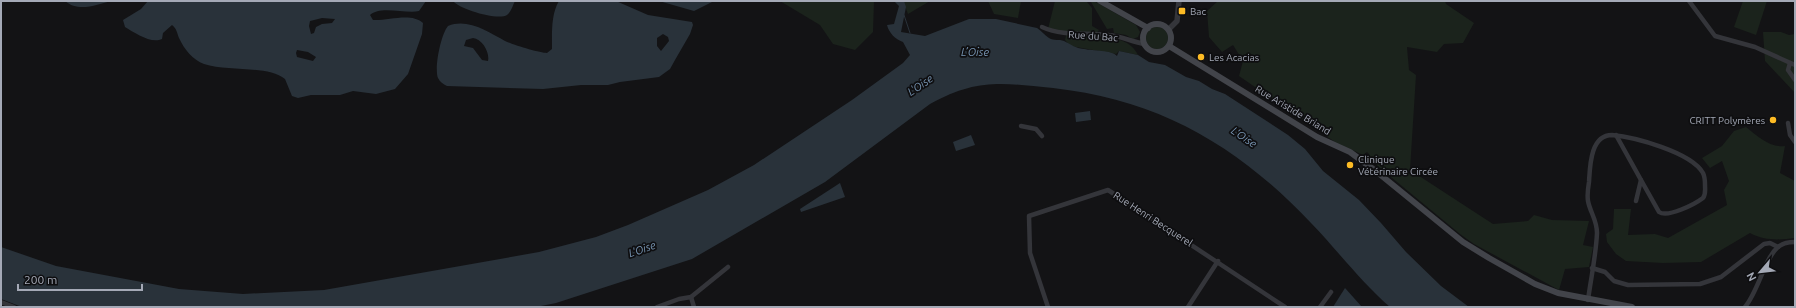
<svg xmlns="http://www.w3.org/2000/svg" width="1796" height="308" font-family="Ubuntu,sans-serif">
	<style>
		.green { fill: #1b231c }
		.water { fill: #29323a; fill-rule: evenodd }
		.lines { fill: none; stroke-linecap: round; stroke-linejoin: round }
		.stream { stroke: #29323a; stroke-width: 1 }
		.minor { stroke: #34353a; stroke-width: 4.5 }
		.tertiary { stroke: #34353a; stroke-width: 5.5 }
		.secondary { stroke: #42444a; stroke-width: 6 }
		.poi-dot { fill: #fdbb24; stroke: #0e0e10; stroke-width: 1.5 }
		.labels { text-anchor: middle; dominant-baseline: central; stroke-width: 3.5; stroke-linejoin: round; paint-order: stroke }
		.poi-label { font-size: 10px; fill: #a4a9b6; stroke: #0e0e10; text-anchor: start }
		.street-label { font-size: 10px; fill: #a4a9b6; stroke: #0e0e10 }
		.water-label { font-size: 11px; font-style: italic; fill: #7896b4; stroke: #0e0e10 }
	</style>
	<rect width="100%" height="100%" fill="#131315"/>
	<g class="green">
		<polygon points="780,1 874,1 873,32 855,50 833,44 820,25"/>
		<polygon points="903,1 930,1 908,14"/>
		<polygon points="988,1 1021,1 1018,18 994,14"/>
		<path d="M1055,1L1087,2L1092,8V26L1099,30L1093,37C1110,38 1129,37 1138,55L1119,51L1116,54L1070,46L1065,40L1067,32L1048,29Z"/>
		<polygon points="1094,1 1136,25 1140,32 1138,37 1133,39 1126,35 1114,33 1113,28 1107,29 1091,2"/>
		<polygon points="1218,1 1445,1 1446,4 1474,23 1463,43 1444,44 1437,52 1407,47 1409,70 1416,75 1410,170 1493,224 1528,221 1534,215 1552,220 1589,221 1583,245 1593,247 1589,267 1565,269 1559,290 1474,244 1460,234 1368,158 1369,154 1367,152 1363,155 1335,142 1239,76 1243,61 1233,45 1222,52 1209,37 1207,11"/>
		<polygon points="1743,1 1767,1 1756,35 1734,27"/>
		<circle cx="1157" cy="38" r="11"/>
		<polygon points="1763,32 1781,32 1789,35 1795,34 1795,93 1765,61"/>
		<path d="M1746,127C1757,136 1770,148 1785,146L1780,173L1795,181V238C1779,240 1765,241 1750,233L1701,262L1663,263L1626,261L1616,254L1607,242L1606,234L1613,229L1614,209H1631L1628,235L1655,234L1668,238L1727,205L1724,190L1729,181L1722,161L1710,168L1702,158L1722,146L1734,131Z"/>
	</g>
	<g class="water">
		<path d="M65,1H112C97,4 79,13 65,1Z"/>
		<path d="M148,1H426L419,11C406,14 380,5 370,15L373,20C388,21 411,12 423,23L422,34L408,74L395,89L376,94L353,91L340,95H311L298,98L292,96L285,79C268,65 228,72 204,64C193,60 184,49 179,38C177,33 177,29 172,25L163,33L162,39C151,44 135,33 125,27L123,20L141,9ZM322,18L335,19L332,23L322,24L316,27L314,33L311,34L309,26L310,21ZM297,50L308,52L316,57L313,61L297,57L296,53Z"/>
		<path d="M453,1H515C513,5 511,12 507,15C498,21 459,9 453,1Z"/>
		<path d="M559,1H616L648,15L692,22L693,25L690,34L675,60L670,69L659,77L620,82L608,85H581L543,89L447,86C443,84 440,82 438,78C434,68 441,34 448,26C468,18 488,32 505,41C513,45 540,53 547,53L552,49C552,33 551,14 559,1ZM663,34L668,37L669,41L661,51L657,46V38ZM473,38C482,39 490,52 488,61L482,60L473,48L464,46L466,40Z"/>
		<polygon points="659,1 714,1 694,11"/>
		<path d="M894,1H904L906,7L901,32L925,36L969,19H996L1037,28C1042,31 1044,35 1049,38C1054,41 1059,39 1064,41C1072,45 1075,48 1084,49C1093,51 1112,50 1117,56L1119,51L1138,55L1149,62L1165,65L1186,77L1199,81L1212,89L1225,94L1288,135L1305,149L1323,171L1359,200L1381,223L1406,252L1441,286L1469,307H1390C1361,282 1338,251 1311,223C1238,146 1160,100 1053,88C1002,83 977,78 930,104L825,182L692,259L556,303L536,307H22L1,299V247L56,266L179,289L243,294L324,290L539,252L596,237L628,225L708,190L754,165L852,100L903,63L910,55L903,42C895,39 889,33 887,25L894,24L899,6Z"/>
		<polygon points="1090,111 1091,120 1076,122 1075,113"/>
		<polygon points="971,135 975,145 956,151 953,142"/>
		<polygon points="840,183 845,197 801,212 800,209"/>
		<polygon points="1345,288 1362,307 1333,307"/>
	</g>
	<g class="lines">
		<polyline class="stream" points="904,15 910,33"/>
		<g class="minor">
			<polyline points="1689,1 1715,36 1755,47 1795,65"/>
			<path d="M1042,27C1064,37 1086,32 1109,35C1121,36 1132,42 1145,44"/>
			<polyline points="1790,63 1788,70 1795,80"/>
			<polyline points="1788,123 1790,135 1795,142"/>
			<polyline points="1021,126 1036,129 1042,136"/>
			<polyline points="1616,135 1641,180"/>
			<polyline points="1592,268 1605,272 1614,281 1628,285 1700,284 1721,277 1764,244 1770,243 1778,247"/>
			<polyline points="691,297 694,307"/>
			<path d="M1588,300C1591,278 1596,255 1597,233C1597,220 1590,212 1588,201C1587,195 1588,188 1589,182C1590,167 1590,135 1612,135C1634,137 1691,152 1703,173C1705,177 1705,181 1705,185C1705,190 1706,194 1703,198C1695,204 1668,218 1659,212L1641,180L1636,201"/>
			<polyline points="1,302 14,307"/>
			<polyline points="657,307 679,299 691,297 728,267"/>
			<polyline points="1048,307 1030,253 1029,216 1108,190 1285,307"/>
			<polyline points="1188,307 1218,261"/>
			<polyline points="1320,307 1331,292"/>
			<path d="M1745,307C1758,292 1765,258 1777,248C1782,243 1789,242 1795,242"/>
		</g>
		<polyline class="tertiary" points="1169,29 1177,21 1179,1"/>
		<g class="secondary">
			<polyline points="1100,1 1148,28"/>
			<circle cx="1157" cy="38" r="14"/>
			<polyline points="1169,46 1317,137 1350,152 1377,172 1463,242 1489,258 1535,284 1558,293 1632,307"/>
		</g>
	</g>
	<g class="poi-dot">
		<rect x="1178" y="7" width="8" height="8" rx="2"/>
		<circle cx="1201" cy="57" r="4"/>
		<circle cx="1773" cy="120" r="4"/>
		<circle cx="1350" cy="165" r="4"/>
	</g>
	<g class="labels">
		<g class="poi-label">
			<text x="1190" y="11">Bac</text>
			<text x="1209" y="57">Les Acacias</text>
			<text x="1765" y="120" text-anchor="end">CRITT Polymères</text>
			<text x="1358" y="159">Clinique<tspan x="1358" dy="12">Vétérinaire Circée</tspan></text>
		</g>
		<g class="street-label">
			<text transform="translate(1093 36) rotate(4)">Rue du Bac</text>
			<text transform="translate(1293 110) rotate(31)">Rue Aristide Briand</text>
			<text transform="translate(1153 219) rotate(33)">Rue Henri Becquerel</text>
		</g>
		<g class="water-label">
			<text x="975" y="52">L’Oise</text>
			<text transform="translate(920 85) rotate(-34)">L'Oise</text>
			<text transform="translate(1244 137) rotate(34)">L'Oise</text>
			<text transform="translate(642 249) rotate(-19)">L'Oise</text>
		</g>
	</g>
	<rect width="1796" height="308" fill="none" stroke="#a4a9b6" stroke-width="4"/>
	<g transform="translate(1760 272) rotate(242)" stroke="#0e0e10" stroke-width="3" paint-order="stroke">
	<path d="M0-3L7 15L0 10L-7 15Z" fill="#a4a9b6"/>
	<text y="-6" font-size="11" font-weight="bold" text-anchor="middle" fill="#a4a9b6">N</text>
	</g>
	<path d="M18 284v6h124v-6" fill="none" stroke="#a4a9b6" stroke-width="2"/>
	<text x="24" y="284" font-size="12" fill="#a4a9b6" stroke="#0e0e10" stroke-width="3" paint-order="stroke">200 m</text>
</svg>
